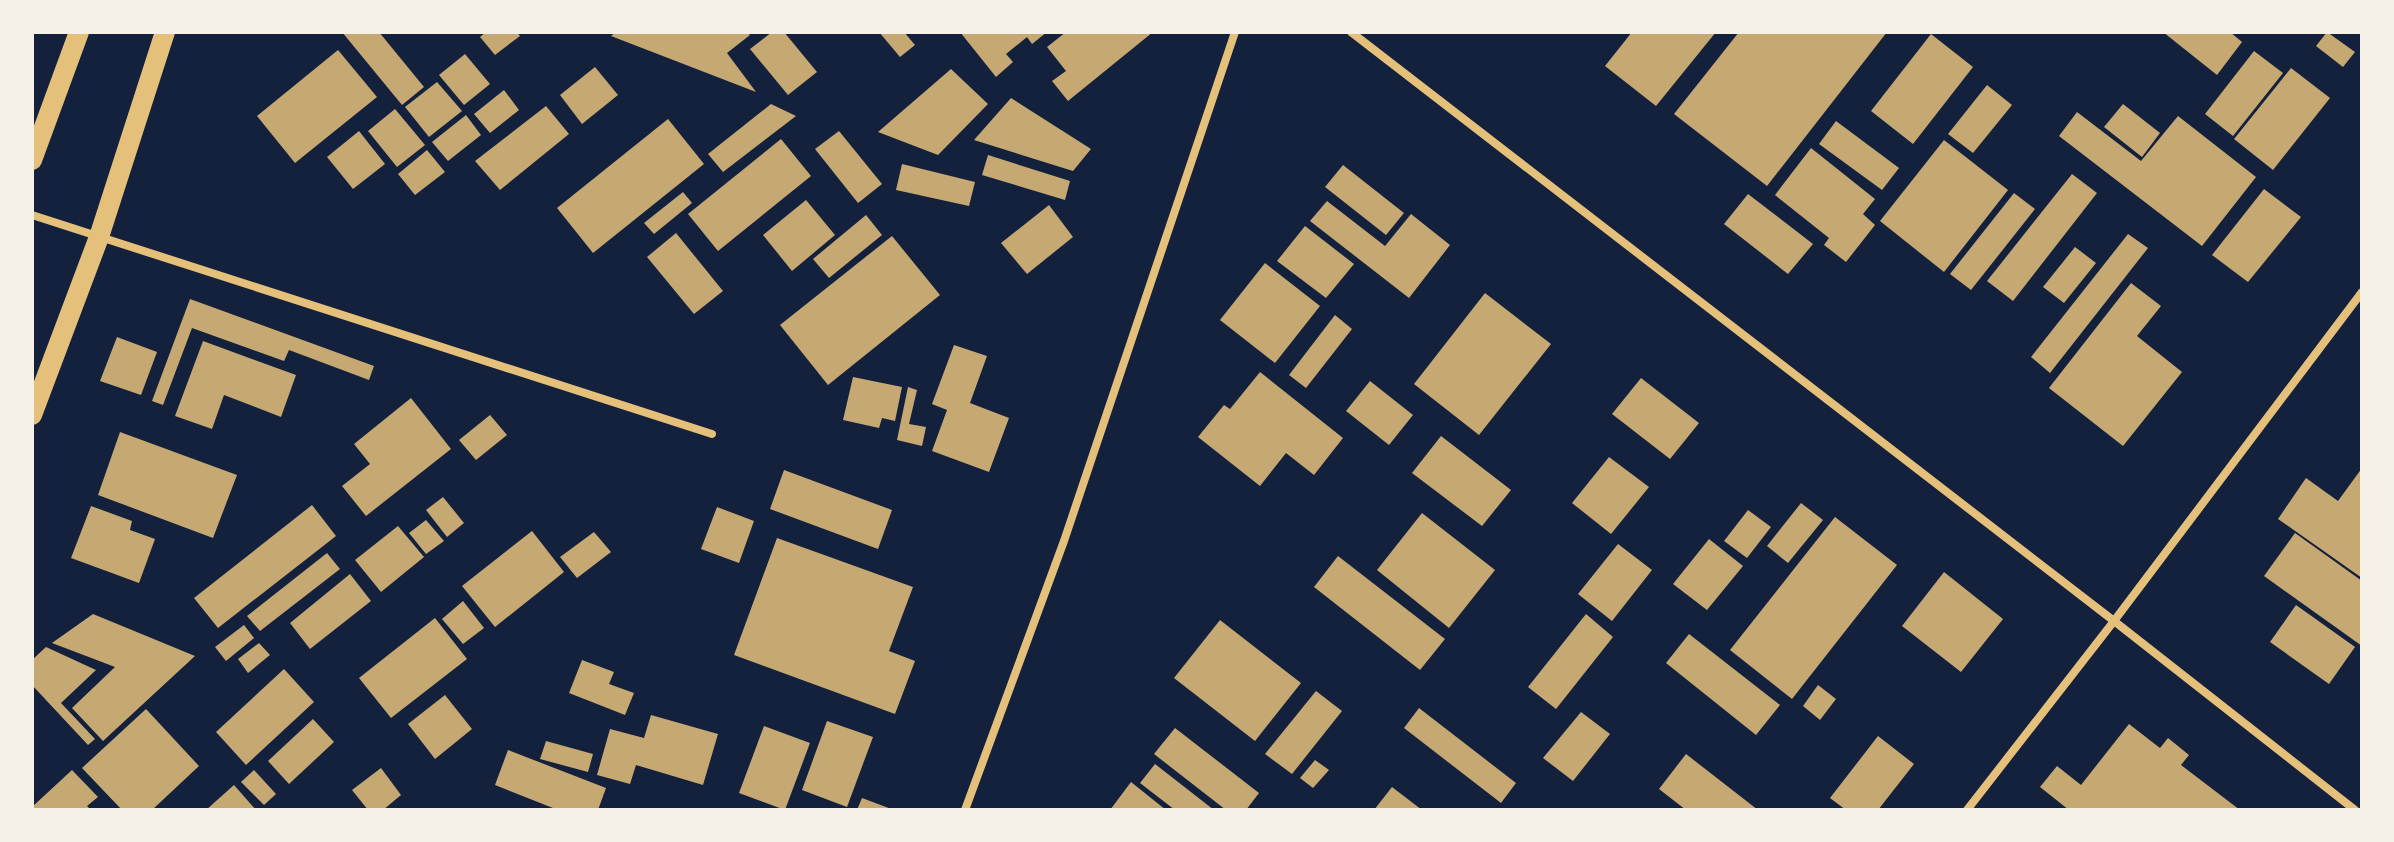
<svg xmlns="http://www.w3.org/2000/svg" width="2394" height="842" font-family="Cabin,sans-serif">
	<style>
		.building { fill: #c6a872 }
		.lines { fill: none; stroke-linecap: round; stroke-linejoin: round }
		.minor { stroke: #e5c07b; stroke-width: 8 }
		.primary { stroke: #e5c07b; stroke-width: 20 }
	</style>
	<rect width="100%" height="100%" fill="#14213d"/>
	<g class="building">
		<polygon points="342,32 379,32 424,87 402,105"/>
		<polygon points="486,32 517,32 520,36 495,55 480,37"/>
		<polygon points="616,32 747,32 750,35 727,53 756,92 611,36"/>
		<polygon points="772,32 784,32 817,72 788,95 750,49"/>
		<polygon points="879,32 904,32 915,45 900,57"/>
		<polygon points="960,32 1047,32 1032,44 1027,37 1006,54 1013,62 996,77"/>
		<polygon points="1066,32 1153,32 1068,101 1052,81 1066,71 1047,47"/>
		<polygon points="1632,32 1716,32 1656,106 1605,66"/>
		<polygon points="1739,32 1887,32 1767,186 1674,114"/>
		<polygon points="2163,32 2230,32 2242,42 2217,75"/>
		<polygon points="2327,32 2355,52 2343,67 2316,46"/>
		<polygon points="1931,34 1973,67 1913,144 1871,111"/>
		<polygon points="338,50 377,97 295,163 257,116"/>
		<polygon points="2254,51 2283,73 2233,136 2205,114"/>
		<polygon points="465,54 490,84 464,105 439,75"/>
		<polygon points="595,67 618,95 582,124 560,95"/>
		<polygon points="2291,68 2330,98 2273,170 2234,139"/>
		<polygon points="951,69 988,104 938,155 878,132"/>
		<polygon points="437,82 462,111 429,137 405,107"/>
		<polygon points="1987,85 2012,105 1973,153 1948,134"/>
		<polygon points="504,90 519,110 490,133 474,114"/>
		<polygon points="1011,98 1091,149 1073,171 974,140"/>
		<polygon points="771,104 796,116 723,172 708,154"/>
		<polygon points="2123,104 2160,133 2142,157 2104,127"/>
		<polygon points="546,106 569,134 500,190 475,161"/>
		<polygon points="395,109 425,145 397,167 368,131"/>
		<polygon points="2077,112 2141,161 2178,116 2256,177 2202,246 2059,136"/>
		<polygon points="466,115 481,135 448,161 432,142"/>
		<polygon points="668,119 704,164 593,253 557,208"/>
		<polygon points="1836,121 1899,168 1882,190 1819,144"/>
		<polygon points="359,131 385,164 353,189 327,157"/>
		<polygon points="839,131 882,184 858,203 815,149"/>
		<polygon points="781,139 811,176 718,251 688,214"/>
		<polygon points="1944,140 2008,190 1944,272 1880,221"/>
		<polygon points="1811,148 1875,199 1863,214 1875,225 1846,262 1824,245 1829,238 1775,195"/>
		<polygon points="427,150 445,172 415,195 398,174"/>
		<polygon points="988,155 1070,181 1065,200 982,175"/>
		<polygon points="902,164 975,182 969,206 896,190"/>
		<polygon points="1343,165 1404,213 1386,235 1325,187"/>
		<polygon points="2072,174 2097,193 2013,301 1987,281"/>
		<polygon points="2264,189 2301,217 2248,282 2212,255"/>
		<polygon points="683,192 692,203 654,234 644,223"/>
		<polygon points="2014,193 2035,209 1971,290 1950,274"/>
		<polygon points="1748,194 1813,244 1788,274 1724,224"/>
		<polygon points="806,200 835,235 792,271 763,235"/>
		<polygon points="1327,201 1385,246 1411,214 1450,245 1409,298 1310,221"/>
		<polygon points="1049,205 1073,237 1027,274 1001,243"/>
		<polygon points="866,215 882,235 829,278 813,259"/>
		<polygon points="1305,226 1354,264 1326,298 1277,261"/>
		<polygon points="676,233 723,291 694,314 647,257"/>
		<polygon points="2128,234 2148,248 2050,373 2031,357"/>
		<polygon points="892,236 940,295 828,385 780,325"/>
		<polygon points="2075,247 2096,263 2064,303 2043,287"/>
		<polygon points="1265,263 1320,306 1275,363 1220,320"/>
		<polygon points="2131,283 2161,306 2137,336 2182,372 2123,446 2049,388"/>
		<polygon points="1485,293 1551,344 1479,435 1414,384"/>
		<polygon points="190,299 374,366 369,380 289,350 284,361 192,328 163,405 152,401"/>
		<polygon points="1335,315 1352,329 1306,388 1289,375"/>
		<polygon points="117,337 157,352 141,395 100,381"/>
		<polygon points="203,341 296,375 281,417 224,395 212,429 175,416"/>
		<polygon points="954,345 987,356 970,403 1009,418 989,472 932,451 947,410 932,404"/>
		<polygon points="1260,372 1343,438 1314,475 1286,453 1260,486 1198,437 1224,405 1230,409"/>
		<polygon points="853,377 902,387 895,421 882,418 879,428 843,420"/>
		<polygon points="1641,378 1699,423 1670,459 1612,414"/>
		<polygon points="1370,381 1413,415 1389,445 1346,411"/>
		<polygon points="908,387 917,390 909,424 926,427 922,446 897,440"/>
		<polygon points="411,398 451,449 366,516 342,486 370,464 354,444"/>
		<polygon points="490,415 507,435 476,460 459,440"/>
		<polygon points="120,432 237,475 213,538 98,495"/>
		<polygon points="1441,436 1511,490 1482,526 1412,473"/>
		<polygon points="1609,457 1649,487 1611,534 1572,503"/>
		<polygon points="2362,468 2362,578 2278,519 2306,478 2338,501"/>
		<polygon points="784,470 892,510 878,549 770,509"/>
		<polygon points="443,497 464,523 447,537 426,510"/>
		<polygon points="1801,503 1823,520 1788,563 1767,546"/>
		<polygon points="312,505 336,536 218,628 194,598"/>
		<polygon points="91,506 132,521 130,530 155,539 139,583 71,558"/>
		<polygon points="717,507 754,521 739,563 701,549"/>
		<polygon points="1748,510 1771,527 1747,558 1724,541"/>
		<polygon points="1422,513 1495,570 1449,628 1377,570"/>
		<polygon points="1835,517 1897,565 1792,699 1730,650"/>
		<polygon points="426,520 444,541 426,554 409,533"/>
		<polygon points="398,526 424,557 381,592 355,560"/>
		<polygon points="532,531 564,572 495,627 462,586"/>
		<polygon points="594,532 611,552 577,578 560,557"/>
		<polygon points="2295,533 2362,581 2362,646 2264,576"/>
		<polygon points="777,538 913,587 889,651 915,661 895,714 734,655"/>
		<polygon points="1709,539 1743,566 1707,610 1673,584"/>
		<polygon points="1618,544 1652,570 1612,621 1578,594"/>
		<polygon points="327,553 340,569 260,631 247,616"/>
		<polygon points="1338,556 1445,639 1420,670 1314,587"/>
		<polygon points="1944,572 2003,619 1961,672 1902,626"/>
		<polygon points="350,574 371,601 310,649 290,623"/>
		<polygon points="463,601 484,628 463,644 442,619"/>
		<polygon points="2296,605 2355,647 2329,684 2270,642"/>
		<polygon points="93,614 195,656 103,741 72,708 115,667 52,643"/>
		<polygon points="1586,614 1613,637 1556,709 1528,687"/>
		<polygon points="435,618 467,659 391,718 359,678"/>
		<polygon points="1220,620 1301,683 1255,741 1174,678"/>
		<polygon points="244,625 254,638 226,661 215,647"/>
		<polygon points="1689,634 1780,705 1756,735 1666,663"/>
		<polygon points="259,643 270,655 248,673 238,659"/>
		<polygon points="46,647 96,670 61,703 95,739 88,745 32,685 32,660"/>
		<polygon points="582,660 614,672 609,684 634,693 625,715 569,693"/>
		<polygon points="284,669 314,702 246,765 216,732"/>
		<polygon points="1818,685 1836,699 1820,720 1803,706"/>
		<polygon points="1316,691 1342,711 1292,774 1265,754"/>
		<polygon points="445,695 472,729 435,759 408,724"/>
		<polygon points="1419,708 1516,783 1501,803 1404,728"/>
		<polygon points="146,709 199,766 152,810 122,810 82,768"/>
		<polygon points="1581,712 1610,734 1573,781 1543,758"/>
		<polygon points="651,715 718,734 703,785 636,765 630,784 597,775 610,729 644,738"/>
		<polygon points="313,719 334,742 289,784 268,761"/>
		<polygon points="827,721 873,737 847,807 802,790"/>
		<polygon points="2129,724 2160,748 2168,738 2189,755 2181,765 2240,810 2069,810 2040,787 2057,766 2081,785"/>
		<polygon points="764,726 810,743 785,810 739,793"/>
		<polygon points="1175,728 1259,793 1246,810 1226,810 1154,754"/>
		<polygon points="1878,736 1914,764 1878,810 1846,810 1830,798"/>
		<polygon points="546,741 593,754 588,772 540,759"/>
		<polygon points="508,750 606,788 598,810 558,810 495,785"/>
		<polygon points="1686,754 1758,810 1686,810 1659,789"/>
		<polygon points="1315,760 1329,770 1313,788 1300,778"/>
		<polygon points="1155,764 1214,810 1175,810 1140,783"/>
		<polygon points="381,768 401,795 383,810 368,810 352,790"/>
		<polygon points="72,770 98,797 87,806 91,810 32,810 32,807"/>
		<polygon points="254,770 276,794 264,805 241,782"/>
		<polygon points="1131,782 1166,810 1110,810"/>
		<polygon points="234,785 256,810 206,810"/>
		<polygon points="1392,787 1422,810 1374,810"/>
		<polygon points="862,798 894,810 857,810"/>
	</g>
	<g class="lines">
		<g class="minor">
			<polyline points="1351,32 2114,621 2355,810"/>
			<polyline points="32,215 712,434"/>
			<polyline points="965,810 1064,541 1235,32"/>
			<polyline points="1967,810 2114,621 2362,292"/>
		</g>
		<g class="primary">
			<polyline points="32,160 79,32"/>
			<polyline points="32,415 99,237 165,32"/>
		</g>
	</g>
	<rect width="2394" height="842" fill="none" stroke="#f6f1e7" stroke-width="68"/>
</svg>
